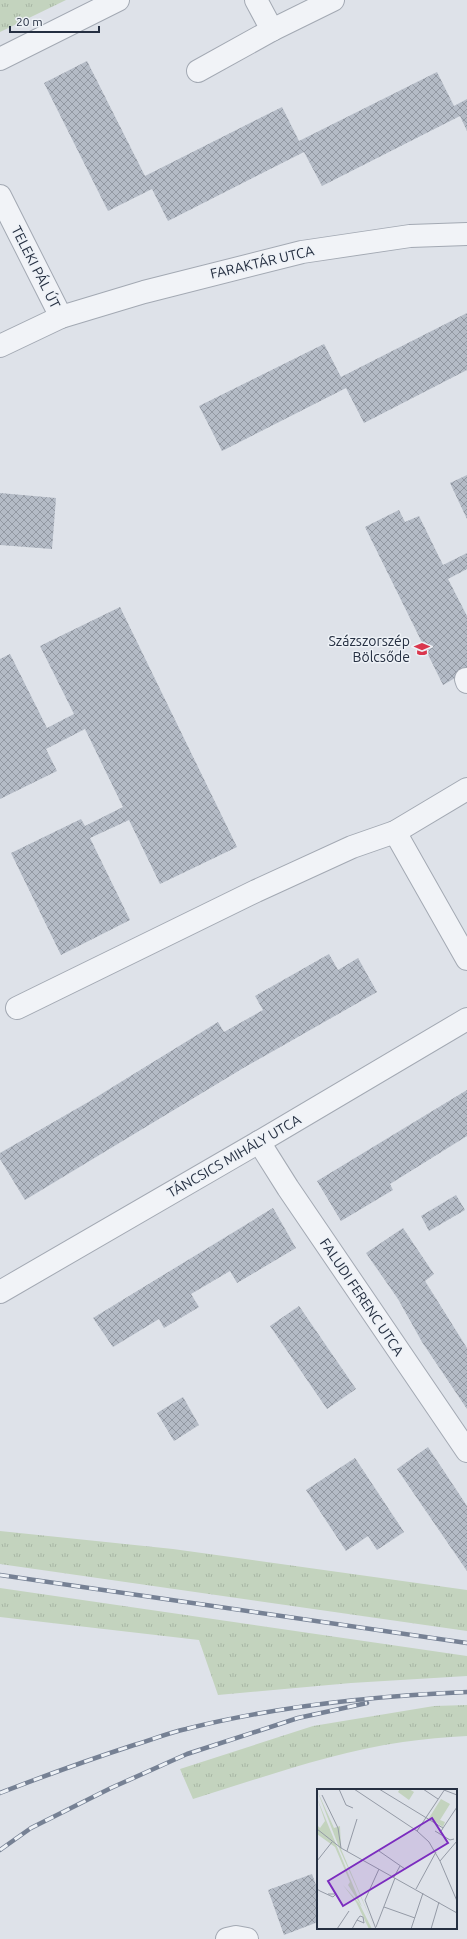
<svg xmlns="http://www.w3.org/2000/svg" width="467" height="1939" font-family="Ubuntu,sans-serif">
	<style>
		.grass { fill: url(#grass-tufts) }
		.building { fill: url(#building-cross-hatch) }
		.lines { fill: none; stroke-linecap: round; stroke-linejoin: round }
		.minor-casing { stroke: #a3a9b3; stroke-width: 24 }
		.minor { stroke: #f1f3f7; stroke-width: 22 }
		.rail-casing { stroke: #768194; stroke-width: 4.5 }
		.rail { stroke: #edf1f6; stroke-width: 3; stroke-dasharray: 9; stroke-linecap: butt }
		.labels { text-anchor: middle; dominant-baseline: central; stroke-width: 3; stroke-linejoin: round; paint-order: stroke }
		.street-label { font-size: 14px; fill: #252f41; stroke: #edf1f6 }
		.poi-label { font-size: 14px; fill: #252f41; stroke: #edf1f6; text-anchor: end }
		.inset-road { fill: none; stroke: #949aa6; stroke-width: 1 }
		.view { fill: #7b2cbf; fill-opacity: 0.15; stroke: #7b2cbf; stroke-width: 2 }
		.inset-edge { fill: none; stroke: #252f41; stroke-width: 2 }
	</style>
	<defs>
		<pattern id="grass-tufts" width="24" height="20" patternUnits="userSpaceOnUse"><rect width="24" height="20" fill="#c3d3be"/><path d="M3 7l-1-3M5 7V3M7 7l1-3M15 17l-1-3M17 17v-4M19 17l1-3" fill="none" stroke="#a7b5a4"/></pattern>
		<pattern id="building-cross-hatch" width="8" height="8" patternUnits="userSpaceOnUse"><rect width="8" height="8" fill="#b4bbc6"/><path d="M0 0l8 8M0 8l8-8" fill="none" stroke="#9298a2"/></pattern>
	</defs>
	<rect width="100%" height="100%" fill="#dee2e9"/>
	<g class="grass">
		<polygon points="0,0 66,0 0,32"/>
		<polygon points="0,1531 173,1549 467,1590 467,1631 0,1564"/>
		<polygon points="0,1588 467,1656 467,1676 351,1683 218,1695 199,1640 0,1617"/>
		<path d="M467,1705V1736C446,1737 424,1739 403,1742C332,1752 262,1778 193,1799L180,1769L313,1726L434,1706Z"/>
	</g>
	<g class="building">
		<polygon points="87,61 145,176 282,107 299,141 437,72 454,106 467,99 467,131 460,116 322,186 304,152 168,221 152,189 108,211 44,83"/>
		<polygon points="467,313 467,370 364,423 346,388 222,451 199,406 324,344 341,377"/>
		<polygon points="467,475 467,519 450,483"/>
		<polygon points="0,493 56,498 52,549 0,545"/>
		<polygon points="399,510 405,522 419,516 443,565 467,553 467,569 448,579 467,616 467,671 443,685 365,527"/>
		<polygon points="120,607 237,847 160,884 129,820 90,838 130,920 61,955 11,853 81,819 85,826 123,807 85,729 46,749 57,771 0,799 0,659 10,654 47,728 74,714 40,646"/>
		<polygon points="329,954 338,970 358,958 377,992 245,1067 25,1200 0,1159 0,1153 90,1101 218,1022 224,1032 263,1010 255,996"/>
		<polygon points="467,1090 467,1136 390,1184 393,1190 341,1221 317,1181"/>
		<polygon points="456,1195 465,1210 429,1231 421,1216"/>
		<polygon points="273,1208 296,1248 237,1283 230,1271 191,1294 199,1307 164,1328 159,1319 113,1347 93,1318"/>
		<polygon points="403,1228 434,1274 425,1281 467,1348 467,1409 422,1342 398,1299 366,1253"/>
		<polygon points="299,1306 356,1389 327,1409 270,1326"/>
		<polygon points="183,1397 199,1425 174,1441 157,1413"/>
		<polygon points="428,1447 467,1506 467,1571 397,1469"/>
		<polygon points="355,1458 404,1532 377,1550 368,1536 346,1551 306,1490"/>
		<polygon points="312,1874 318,1891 318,1922 284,1935 268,1890"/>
	</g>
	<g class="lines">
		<defs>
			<g id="minor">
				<polyline points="256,0 272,30"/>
				<polyline points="0,59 118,0"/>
				<polyline points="198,71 272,30 333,0"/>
				<polyline points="0,196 61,317"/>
				<polyline points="0,346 61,317 144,292 302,252 410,236 467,234"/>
				<polyline points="466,679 467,682"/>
				<polyline points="395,832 467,959"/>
				<polyline points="17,1008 256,891 352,847 395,832 467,789"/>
				<polyline points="259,1142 288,1188 467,1451"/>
				<polyline points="0,1292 259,1142 467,1019"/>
				<polyline points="227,1939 236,1937 247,1939"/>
			</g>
		</defs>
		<use href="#minor" class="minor-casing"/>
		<use href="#minor" class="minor"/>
		<defs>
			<g id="rail">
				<polyline points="0,1575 467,1643"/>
				<path d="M0,1793C44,1776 88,1760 134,1745C151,1740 168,1733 186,1729C278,1706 372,1696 467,1692"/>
				<polyline points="0,1850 31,1828 111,1788 187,1754 298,1718 367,1703"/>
			</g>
		</defs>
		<use href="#rail" class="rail-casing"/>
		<use href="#rail" class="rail"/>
	</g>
	<defs>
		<symbol id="school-bare" viewBox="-9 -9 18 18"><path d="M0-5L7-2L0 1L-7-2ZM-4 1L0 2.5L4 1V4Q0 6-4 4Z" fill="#da364d" stroke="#edf1f6" stroke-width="2.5" paint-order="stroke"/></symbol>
	</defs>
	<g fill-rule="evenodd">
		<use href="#school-bare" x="411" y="638" width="22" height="22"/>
	</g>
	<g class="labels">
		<g class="street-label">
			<text transform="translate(262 262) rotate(-13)">FARAKTÁR UTCA</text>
			<text transform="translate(36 267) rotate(63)">TELEKI PÁL ÚT</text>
			<text transform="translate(234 1156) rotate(-30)">TÁNCSICS MIHÁLY UTCA</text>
			<text transform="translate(362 1297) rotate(56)">FALUDI FERENC UTCA</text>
		</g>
		<g class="poi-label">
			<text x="410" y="641">Százszorszép<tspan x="410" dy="16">Bölcsőde</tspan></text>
		</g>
	</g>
	<g transform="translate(317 1789)">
		<rect width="140" height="140" fill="#dee2e9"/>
		<path d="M83,0H92L97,3L92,11L81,3ZM0,1L17,39L23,37L24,60L58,140L23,61ZM0,9L45,118L31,96L33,93L18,58L0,45V36L3,39L8,32ZM124,10L133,15L123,31L128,33L126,38L112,29ZM26,96L42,114L55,140H52L39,113Z" fill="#c3d3be"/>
		<path class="inset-road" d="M22,0L29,16L36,19M37,0L100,42L112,53L123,72L140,112M62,0L126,39L123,44M106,0L121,10M127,1L140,6M5,6L21,39L24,59M126,39L140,18M0,40L24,59L140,124M100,42L128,0M118,42L133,51L137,50M30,62L40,30M62,62L88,80L94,76M0,72L15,53M123,72L140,52M77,88L83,77M0,100L3,102L16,108L19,105H11M99,100L119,63M67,118L98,129M59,138L78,89M20,140L32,122M35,140L40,131L43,127L46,128L47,134L40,131M59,140L48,111L62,80M94,140L106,104M114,140L122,113"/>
		<path class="view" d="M115,29L131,54L26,117L11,92Z"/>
		<rect width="140" height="140" class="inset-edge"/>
	</g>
	<path d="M10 26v6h89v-6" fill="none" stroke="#252f41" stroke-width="2"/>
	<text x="16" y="26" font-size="12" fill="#252f41" stroke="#edf1f6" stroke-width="3" paint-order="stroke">20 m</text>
</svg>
